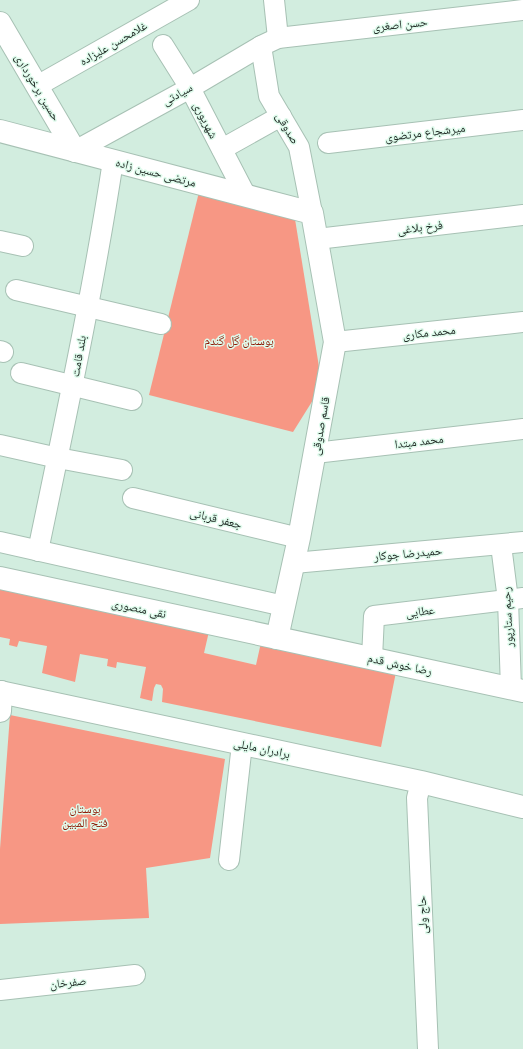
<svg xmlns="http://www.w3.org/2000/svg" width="523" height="1049" font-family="Mulish,'Noto Naskh Arabic',sans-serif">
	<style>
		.green { fill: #f79784 }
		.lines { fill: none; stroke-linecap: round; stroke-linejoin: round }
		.minor-casing { stroke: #a7c1b4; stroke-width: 22 }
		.tertiary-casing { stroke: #a7c1b4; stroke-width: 24 }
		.minor { stroke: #fff; stroke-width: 20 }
		.tertiary { stroke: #fff; stroke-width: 22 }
		.labels { text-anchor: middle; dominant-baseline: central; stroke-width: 3; stroke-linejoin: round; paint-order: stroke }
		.street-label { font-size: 12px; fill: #212b26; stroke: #dffbec }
		.park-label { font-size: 12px; fill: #8d1804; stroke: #dffbec }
	</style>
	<rect width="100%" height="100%" fill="#d2eddf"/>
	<g class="green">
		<polygon points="200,188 294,213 320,373 313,400 293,432 149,395"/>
		<polygon points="0,583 210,627 204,653 256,665 262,638 397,667 381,747 162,702 163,689 161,685 156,684 154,688 152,701 140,698 146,667 117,662 116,668 107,666 108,659 80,654 75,682 42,673 47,646 19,641 17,647 9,645 10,639 0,637"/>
		<polygon points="10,715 225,759 210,858 146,868 149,918 0,924 0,849"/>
	</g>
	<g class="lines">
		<defs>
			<g id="minor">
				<polyline points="274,0 278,38"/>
				<polyline points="163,45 190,88 246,196"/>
				<polyline points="261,46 269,96 299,147 312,213"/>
				<polyline points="37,86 189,0"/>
				<polyline points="328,143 523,120"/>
				<polyline points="222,149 281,116"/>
				<polyline points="75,151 190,88 261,46 278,38 523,10"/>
				<polyline points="317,239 523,215"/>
				<polyline points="0,241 23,246"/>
				<polyline points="16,290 161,324"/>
				<polyline points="335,342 523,322"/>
				<polyline points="0,351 3,352"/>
				<polyline points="21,373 132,400"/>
				<polyline points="0,445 58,458 122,470"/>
				<polyline points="315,453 523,429"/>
				<polyline points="133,498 299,538"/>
				<polyline points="0,542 284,606"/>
				<polyline points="501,545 508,600 511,689"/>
				<path d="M38,551C65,421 93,292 113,161"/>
				<polyline points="294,563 523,542"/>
				<polyline points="372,658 374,616 523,598"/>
				<polyline points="421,782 417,798 428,1049"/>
				<polyline points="229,860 242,744"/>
				<polyline points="0,990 135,975"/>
			</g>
			<g id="tertiary">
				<polyline points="0,23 75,151"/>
				<polyline points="0,131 312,213 335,342 299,538 277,638"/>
				<polyline points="0,578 523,691"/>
				<polyline points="0,692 421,782 523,807"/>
				<polyline points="0,711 1,692"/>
			</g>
		</defs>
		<use href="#minor" class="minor-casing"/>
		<use href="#tertiary" class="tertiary-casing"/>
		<use href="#minor" class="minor"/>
		<use href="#tertiary" class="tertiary"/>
	</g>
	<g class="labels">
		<g class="street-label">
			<text transform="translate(400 24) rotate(-6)">حسن اصغری</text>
			<text transform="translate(113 43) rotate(-30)">غلامحسن علیزاده</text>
			<text transform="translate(38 87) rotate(59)">حسین برخورداری</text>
			<text transform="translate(177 94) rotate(-29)">سیادتی</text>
			<text transform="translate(206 120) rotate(63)">شهریوری</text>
			<text transform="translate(288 128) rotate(60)">صدوقی</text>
			<text transform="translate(425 132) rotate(-7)">میرشجاع مرتضوی</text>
			<text transform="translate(156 172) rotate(15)">مرتضی حسین زاده</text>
			<text transform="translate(420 227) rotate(-7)">فرخ بلاغی</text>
			<text transform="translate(429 332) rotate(-6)">محمد مکاری</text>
			<text transform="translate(78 356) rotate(-80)">بلند قامت</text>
			<text transform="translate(320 426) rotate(-80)">قاسم صدوقی</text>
			<text transform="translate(419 441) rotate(-7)">محمد مبتدا</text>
			<text transform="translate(216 518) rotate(14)">جعفر قربانی</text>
			<text transform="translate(408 553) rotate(-5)">حمیدرضا جوکار</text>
			<text transform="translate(139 608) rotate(12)">نقی منصوری</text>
			<text transform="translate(420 611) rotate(-7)">عطایی</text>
			<text transform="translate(507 617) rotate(-93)">رحیم ستارپور</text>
			<text transform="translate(400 664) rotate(12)">رضا خوش قدم</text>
			<text transform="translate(262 748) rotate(12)">برادران مایلی</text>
			<text transform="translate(422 915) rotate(-92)">حاج ولی</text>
			<text transform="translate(68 982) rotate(-6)">صفرخان</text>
		</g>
		<g class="park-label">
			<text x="239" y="340">بوستان گل گندم</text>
			<text x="85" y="808">بوستان<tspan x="85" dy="14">فتح المبین</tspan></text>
		</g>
	</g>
</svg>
